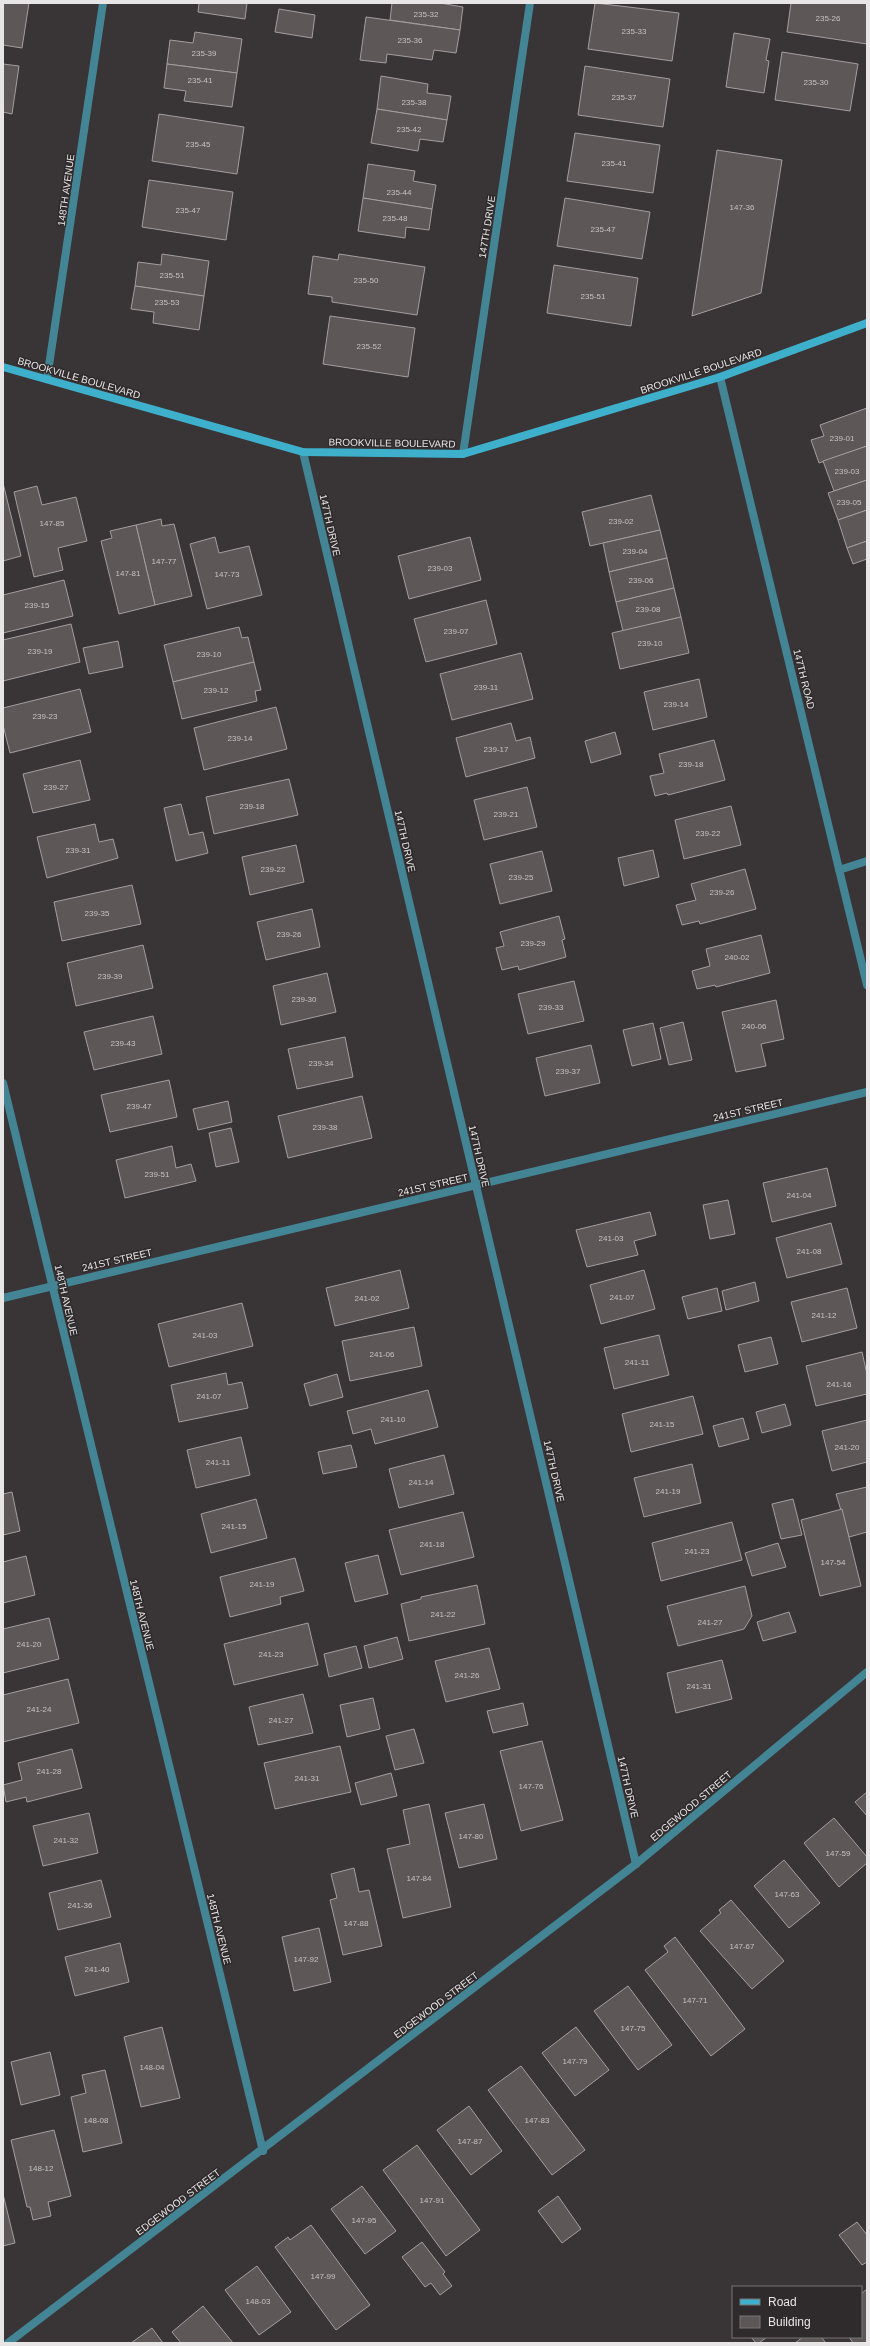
<svg xmlns="http://www.w3.org/2000/svg" width="870" height="2346" font-family="Helvetica,sans-serif">
	<style>
		.building { fill: #5d5758; stroke: #a49ea0 }
		.lines { fill: none; stroke-linecap: round; stroke-linejoin: round }
		.street { stroke: #438495; stroke-width: 8 }
		.secondary { stroke: #3eb0cc; stroke-width: 8 }
		.labels { text-anchor: middle; dominant-baseline: central; stroke-width: 3; stroke-linejoin: round; paint-order: stroke }
		.number-label { font-size: 8px; fill: #c5c2c2 }
		.street-label { font-size: 10px; fill: #e8e5e6; stroke: #2f2a2b }
	</style>
	<rect width="100%" height="100%" fill="#393435"/>
	<g class="building">
		<polygon points="3,3 29,3 22,48 3,45"/>
		<polygon points="199,3 247,3 245,19 198,12"/>
		<polygon points="392,3 440,3 463,7 460,30 390,20"/>
		<polygon points="595,3 679,13 672,61 588,49"/>
		<polygon points="791,3 867,3 867,44 787,32"/>
		<polygon points="279,9 315,15 312,38 275,32"/>
		<polygon points="366,17 460,30 456,53 434,50 432,60 387,54 386,63 360,60"/>
		<polygon points="195,32 242,39 237,73 167,64 170,40 193,43"/>
		<polygon points="734,33 770,39 766,60 769,61 764,93 726,87"/>
		<polygon points="782,52 858,64 850,111 775,100"/>
		<polygon points="3,64 19,66 12,114 3,112"/>
		<polygon points="167,64 237,73 232,107 184,101 186,91 164,88"/>
		<polygon points="585,66 670,79 663,127 578,115"/>
		<polygon points="381,76 428,84 427,93 451,96 447,120 377,109"/>
		<polygon points="377,109 447,120 443,142 420,139 418,151 371,143"/>
		<polygon points="159,114 244,127 237,174 152,161"/>
		<polygon points="575,133 660,145 653,193 567,181"/>
		<polygon points="717,150 782,160 761,293 692,316"/>
		<polygon points="368,164 415,171 413,181 436,185 432,209 363,198"/>
		<polygon points="149,180 233,192 226,240 142,227"/>
		<polygon points="363,198 432,209 429,230 406,227 405,238 358,231"/>
		<polygon points="565,198 650,212 642,259 557,246"/>
		<polygon points="162,254 209,261 204,296 135,286 138,262 161,265"/>
		<polygon points="339,254 425,267 417,315 332,302 332,297 308,294 313,256 338,260"/>
		<polygon points="554,265 638,278 631,326 547,313"/>
		<polygon points="135,286 204,296 199,330 153,323 154,312 131,309"/>
		<polygon points="330,316 415,328 408,377 323,364"/>
		<polygon points="867,408 867,446 819,463 811,440 824,436 820,425"/>
		<polygon points="867,446 867,480 834,491 823,461"/>
		<polygon points="867,480 867,510 838,520 828,493"/>
		<polygon points="3,483 21,556 3,561"/>
		<polygon points="37,486 42,505 76,497 87,541 58,548 63,570 34,577 14,492"/>
		<polygon points="651,495 660,530 590,546 582,512"/>
		<polygon points="867,510 867,541 847,548 838,520"/>
		<polygon points="161,519 162,526 174,524 192,596 155,605 136,525"/>
		<polygon points="136,525 155,605 119,614 101,541 112,538 110,531"/>
		<polygon points="660,530 667,558 609,572 603,543"/>
		<polygon points="215,537 219,553 249,546 262,595 207,609 190,544"/>
		<polygon points="470,537 481,580 409,599 398,556"/>
		<polygon points="867,541 867,559 853,564 847,548"/>
		<polygon points="667,558 674,588 616,602 609,572"/>
		<polygon points="64,580 73,616 3,633 3,595"/>
		<polygon points="674,588 681,617 623,631 616,602"/>
		<polygon points="486,600 497,644 426,662 414,619"/>
		<polygon points="681,617 689,653 620,669 612,633"/>
		<polygon points="71,624 80,662 3,681 3,640"/>
		<polygon points="239,627 242,638 248,637 254,662 173,682 164,645"/>
		<polygon points="118,641 123,667 89,674 83,648"/>
		<polygon points="521,653 533,699 452,720 440,674"/>
		<polygon points="254,662 261,690 255,691 257,701 182,719 173,682"/>
		<polygon points="699,679 707,717 653,730 644,692"/>
		<polygon points="80,689 91,732 10,753 3,725 3,708"/>
		<polygon points="276,707 287,749 204,770 194,728"/>
		<polygon points="511,723 516,741 530,737 535,758 466,777 456,738"/>
		<polygon points="615,732 621,754 591,763 585,741"/>
		<polygon points="714,740 725,780 668,795 667,793 655,796 650,776 664,773 659,754"/>
		<polygon points="80,760 90,800 33,813 23,774"/>
		<polygon points="289,779 298,815 214,834 206,797"/>
		<polygon points="527,787 537,827 484,840 474,800"/>
		<polygon points="181,804 189,835 203,832 208,853 176,861 164,808"/>
		<polygon points="731,806 741,845 684,859 675,820"/>
		<polygon points="95,824 99,842 113,839 118,858 47,878 37,837"/>
		<polygon points="296,845 304,882 250,895 242,857"/>
		<polygon points="653,850 659,877 624,886 618,858"/>
		<polygon points="542,851 552,891 500,904 490,864"/>
		<polygon points="745,869 756,909 700,924 699,921 682,925 676,905 696,900 691,884"/>
		<polygon points="132,885 141,924 62,941 54,902"/>
		<polygon points="312,909 320,947 266,960 257,922"/>
		<polygon points="559,916 565,939 562,940 566,957 519,970 518,966 502,970 496,948 504,946 500,932"/>
		<polygon points="761,935 770,973 716,987 715,985 697,989 692,971 710,966 706,949"/>
		<polygon points="143,945 153,988 76,1006 67,963"/>
		<polygon points="327,973 336,1012 281,1025 273,986"/>
		<polygon points="574,981 584,1021 528,1034 518,994"/>
		<polygon points="776,1000 784,1039 761,1044 766,1066 736,1072 722,1012"/>
		<polygon points="153,1016 162,1054 94,1070 84,1032"/>
		<polygon points="683,1022 692,1060 669,1065 660,1028"/>
		<polygon points="653,1023 661,1059 632,1066 623,1030"/>
		<polygon points="345,1037 353,1077 297,1089 288,1049"/>
		<polygon points="591,1045 600,1083 545,1096 536,1058"/>
		<polygon points="169,1080 177,1117 110,1132 101,1095"/>
		<polygon points="362,1096 372,1138 288,1158 278,1116"/>
		<polygon points="228,1101 232,1122 198,1130 193,1109"/>
		<polygon points="231,1128 239,1162 216,1167 209,1133"/>
		<polygon points="172,1146 176,1168 191,1164 196,1181 125,1198 116,1160"/>
		<polygon points="827,1168 836,1206 772,1222 763,1183"/>
		<polygon points="728,1200 735,1234 710,1239 703,1205"/>
		<polygon points="650,1212 656,1235 634,1241 638,1255 587,1267 576,1230"/>
		<polygon points="831,1223 842,1264 787,1278 776,1238"/>
		<polygon points="400,1270 409,1308 335,1326 326,1288"/>
		<polygon points="644,1270 655,1309 601,1324 590,1285"/>
		<polygon points="755,1282 759,1301 726,1310 722,1291"/>
		<polygon points="717,1288 722,1311 688,1319 682,1297"/>
		<polygon points="847,1288 857,1328 802,1342 791,1302"/>
		<polygon points="242,1303 253,1346 169,1367 158,1324"/>
		<polygon points="414,1327 422,1366 350,1381 342,1341"/>
		<polygon points="659,1335 669,1375 614,1389 604,1348"/>
		<polygon points="771,1337 778,1364 745,1372 738,1345"/>
		<polygon points="862,1352 867,1374 867,1394 816,1406 806,1366"/>
		<polygon points="226,1373 228,1385 242,1382 248,1408 179,1422 171,1385"/>
		<polygon points="337,1374 343,1397 310,1406 304,1384"/>
		<polygon points="428,1390 438,1427 375,1444 371,1429 353,1434 347,1411"/>
		<polygon points="693,1396 703,1434 631,1452 622,1414"/>
		<polygon points="785,1404 791,1425 762,1433 756,1412"/>
		<polygon points="743,1418 749,1439 719,1447 713,1426"/>
		<polygon points="867,1420 867,1462 832,1471 822,1431"/>
		<polygon points="241,1437 250,1475 196,1488 187,1450"/>
		<polygon points="351,1445 357,1467 323,1474 318,1452"/>
		<polygon points="444,1455 454,1494 399,1508 389,1469"/>
		<polygon points="692,1464 701,1503 644,1517 634,1478"/>
		<polygon points="867,1487 867,1532 849,1537 836,1494"/>
		<polygon points="12,1492 20,1531 3,1535 3,1494"/>
		<polygon points="256,1499 267,1538 211,1553 201,1514"/>
		<polygon points="793,1499 802,1535 781,1539 772,1504"/>
		<polygon points="842,1509 861,1586 820,1596 801,1520"/>
		<polygon points="463,1512 474,1557 401,1575 389,1530"/>
		<polygon points="732,1522 742,1560 661,1581 652,1543"/>
		<polygon points="778,1543 786,1567 752,1576 745,1553"/>
		<polygon points="378,1555 388,1594 355,1602 345,1563"/>
		<polygon points="26,1556 35,1595 3,1603 3,1562"/>
		<polygon points="295,1558 304,1591 280,1597 281,1604 230,1617 220,1577"/>
		<polygon points="477,1585 485,1624 409,1641 401,1604 421,1599 421,1597"/>
		<polygon points="745,1586 752,1616 744,1629 678,1646 667,1606"/>
		<polygon points="789,1612 796,1632 763,1641 757,1622"/>
		<polygon points="49,1618 59,1659 3,1673 3,1629"/>
		<polygon points="308,1623 318,1665 234,1685 224,1644"/>
		<polygon points="397,1637 403,1659 369,1668 364,1646"/>
		<polygon points="356,1646 362,1668 329,1677 324,1654"/>
		<polygon points="489,1648 500,1689 446,1702 435,1661"/>
		<polygon points="722,1660 732,1699 676,1713 667,1673"/>
		<polygon points="68,1679 79,1723 3,1742 3,1695"/>
		<polygon points="303,1694 313,1733 258,1745 249,1707"/>
		<polygon points="373,1698 380,1729 347,1737 340,1705"/>
		<polygon points="523,1703 528,1725 493,1733 487,1711"/>
		<polygon points="414,1729 424,1763 395,1770 386,1736"/>
		<polygon points="542,1741 563,1820 521,1831 500,1751"/>
		<polygon points="340,1746 351,1792 275,1809 264,1763"/>
		<polygon points="72,1749 82,1788 27,1802 26,1797 6,1802 3,1785 22,1780 18,1763"/>
		<polygon points="391,1773 397,1796 361,1805 355,1783"/>
		<polygon points="867,1792 867,1816 855,1802"/>
		<polygon points="429,1804 451,1907 403,1918 387,1849 410,1844 403,1810"/>
		<polygon points="484,1804 497,1859 459,1868 445,1813"/>
		<polygon points="89,1813 98,1853 43,1866 33,1826"/>
		<polygon points="834,1818 867,1857 867,1863 839,1887 804,1843"/>
		<polygon points="784,1860 820,1903 789,1928 754,1886"/>
		<polygon points="354,1868 359,1892 369,1890 382,1946 343,1955 330,1900 337,1898 331,1874"/>
		<polygon points="101,1880 111,1917 58,1930 49,1893"/>
		<polygon points="731,1900 784,1961 752,1989 700,1931 721,1913 719,1910"/>
		<polygon points="319,1928 331,1982 294,1991 282,1937"/>
		<polygon points="675,1937 745,2029 711,2056 645,1970 668,1952 664,1946"/>
		<polygon points="120,1943 129,1982 75,1996 65,1957"/>
		<polygon points="628,1986 672,2045 638,2070 594,2011"/>
		<polygon points="162,2027 180,2098 141,2107 124,2037"/>
		<polygon points="576,2027 609,2070 575,2096 542,2053"/>
		<polygon points="50,2052 60,2095 21,2105 11,2062"/>
		<polygon points="521,2066 585,2150 552,2175 488,2090"/>
		<polygon points="105,2070 122,2143 83,2152 71,2097 86,2093 82,2075"/>
		<polygon points="469,2106 502,2151 471,2175 437,2130"/>
		<polygon points="54,2130 71,2196 48,2202 51,2216 33,2220 30,2207 27,2207 11,2140"/>
		<polygon points="417,2145 480,2230 446,2256 383,2170"/>
		<polygon points="362,2186 396,2231 365,2254 331,2209"/>
		<polygon points="3,2194 15,2243 3,2246"/>
		<polygon points="558,2196 581,2229 562,2243 538,2211"/>
		<polygon points="857,2222 867,2235 867,2262 862,2265 839,2235"/>
		<polygon points="311,2225 370,2305 336,2330 275,2247 288,2237 290,2240"/>
		<polygon points="422,2242 445,2272 443,2274 452,2286 440,2295 431,2283 425,2287 402,2257"/>
		<polygon points="257,2266 291,2312 259,2335 225,2290"/>
		<polygon points="867,2289 867,2343 853,2343 849,2337 861,2337 861,2294"/>
		<polygon points="203,2306 233,2343 181,2343 172,2332"/>
		<polygon points="152,2328 163,2343 131,2343"/>
		<polygon points="751,2337 767,2337 759,2343 756,2343"/>
		<polygon points="803,2337 821,2337 826,2343 795,2343"/>
	</g>
	<g class="lines">
		<g class="street">
			<polyline points="720,377 867,985"/>
			<polyline points="47,379 103,3"/>
			<polyline points="303,452 636,1864"/>
			<polyline points="463,454 530,3"/>
			<polyline points="839,870 867,861"/>
			<polyline points="3,1083 263,2151"/>
			<polyline points="3,1298 867,1092"/>
			<polyline points="8,2343 636,1864 867,1672"/>
		</g>
		<polyline class="secondary" points="3,367 303,452 463,454 720,377 867,323"/>
	</g>
	<g class="labels">
		<g class="number-label">
			<text x="426" y="14">235-32</text>
			<text x="828" y="18">235-26</text>
			<text x="634" y="31">235-33</text>
			<text x="410" y="40">235-36</text>
			<text x="204" y="53">235-39</text>
			<text x="200" y="80">235-41</text>
			<text x="816" y="82">235-30</text>
			<text x="624" y="97">235-37</text>
			<text x="414" y="102">235-38</text>
			<text x="409" y="129">235-42</text>
			<text x="198" y="144">235-45</text>
			<text x="614" y="163">235-41</text>
			<text x="399" y="192">235-44</text>
			<text x="742" y="207">147-36</text>
			<text x="188" y="210">235-47</text>
			<text x="395" y="218">235-48</text>
			<text x="603" y="229">235-47</text>
			<text x="172" y="275">235-51</text>
			<text x="366" y="280">235-50</text>
			<text x="593" y="296">235-51</text>
			<text x="167" y="302">235-53</text>
			<text x="369" y="346">235-52</text>
			<text x="842" y="438">239-01</text>
			<text x="847" y="471">239-03</text>
			<text x="849" y="502">239-05</text>
			<text x="621" y="521">239-02</text>
			<text x="52" y="523">147-85</text>
			<text x="635" y="551">239-04</text>
			<text x="164" y="561">147-77</text>
			<text x="440" y="568">239-03</text>
			<text x="128" y="573">147-81</text>
			<text x="227" y="574">147-73</text>
			<text x="641" y="580">239-06</text>
			<text x="37" y="605">239-15</text>
			<text x="648" y="609">239-08</text>
			<text x="456" y="631">239-07</text>
			<text x="650" y="643">239-10</text>
			<text x="40" y="651">239-19</text>
			<text x="209" y="654">239-10</text>
			<text x="486" y="687">239-11</text>
			<text x="216" y="690">239-12</text>
			<text x="676" y="704">239-14</text>
			<text x="45" y="716">239-23</text>
			<text x="240" y="738">239-14</text>
			<text x="496" y="749">239-17</text>
			<text x="691" y="764">239-18</text>
			<text x="56" y="787">239-27</text>
			<text x="252" y="806">239-18</text>
			<text x="506" y="814">239-21</text>
			<text x="708" y="833">239-22</text>
			<text x="78" y="850">239-31</text>
			<text x="273" y="869">239-22</text>
			<text x="521" y="877">239-25</text>
			<text x="722" y="892">239-26</text>
			<text x="97" y="913">239-35</text>
			<text x="289" y="934">239-26</text>
			<text x="533" y="943">239-29</text>
			<text x="737" y="957">240-02</text>
			<text x="110" y="976">239-39</text>
			<text x="304" y="999">239-30</text>
			<text x="551" y="1007">239-33</text>
			<text x="754" y="1026">240-06</text>
			<text x="123" y="1043">239-43</text>
			<text x="321" y="1063">239-34</text>
			<text x="568" y="1071">239-37</text>
			<text x="139" y="1106">239-47</text>
			<text x="325" y="1127">239-38</text>
			<text x="157" y="1174">239-51</text>
			<text x="799" y="1195">241-04</text>
			<text x="611" y="1238">241-03</text>
			<text x="809" y="1251">241-08</text>
			<text x="622" y="1297">241-07</text>
			<text x="367" y="1298">241-02</text>
			<text x="824" y="1315">241-12</text>
			<text x="205" y="1335">241-03</text>
			<text x="382" y="1354">241-06</text>
			<text x="637" y="1362">241-11</text>
			<text x="839" y="1384">241-16</text>
			<text x="209" y="1396">241-07</text>
			<text x="393" y="1419">241-10</text>
			<text x="662" y="1424">241-15</text>
			<text x="847" y="1447">241-20</text>
			<text x="218" y="1462">241-11</text>
			<text x="421" y="1482">241-14</text>
			<text x="668" y="1491">241-19</text>
			<text x="234" y="1526">241-15</text>
			<text x="432" y="1544">241-18</text>
			<text x="697" y="1551">241-23</text>
			<text x="833" y="1562">147-54</text>
			<text x="262" y="1584">241-19</text>
			<text x="443" y="1614">241-22</text>
			<text x="710" y="1622">241-27</text>
			<text x="29" y="1644">241-20</text>
			<text x="271" y="1654">241-23</text>
			<text x="467" y="1675">241-26</text>
			<text x="699" y="1686">241-31</text>
			<text x="39" y="1709">241-24</text>
			<text x="281" y="1720">241-27</text>
			<text x="49" y="1771">241-28</text>
			<text x="307" y="1778">241-31</text>
			<text x="531" y="1786">147-76</text>
			<text x="471" y="1836">147-80</text>
			<text x="66" y="1840">241-32</text>
			<text x="838" y="1853">147-59</text>
			<text x="419" y="1878">147-84</text>
			<text x="787" y="1894">147-63</text>
			<text x="80" y="1905">241-36</text>
			<text x="356" y="1923">147-88</text>
			<text x="742" y="1946">147-67</text>
			<text x="306" y="1959">147-92</text>
			<text x="97" y="1969">241-40</text>
			<text x="695" y="2000">147-71</text>
			<text x="633" y="2028">147-75</text>
			<text x="575" y="2061">147-79</text>
			<text x="152" y="2067">148-04</text>
			<text x="96" y="2120">148-08</text>
			<text x="537" y="2120">147-83</text>
			<text x="470" y="2141">147-87</text>
			<text x="41" y="2168">148-12</text>
			<text x="432" y="2200">147-91</text>
			<text x="364" y="2220">147-95</text>
			<text x="323" y="2276">147-99</text>
			<text x="258" y="2301">148-03</text>
		</g>
		<g class="street-label">
			<text transform="translate(66 190) rotate(-82)">148TH AVENUE</text>
			<text transform="translate(487 227) rotate(-81)">147TH DRIVE</text>
			<text transform="translate(701 371) rotate(-18)">BROOKVILLE BOULEVARD</text>
			<text transform="translate(79 378) rotate(16)">BROOKVILLE BOULEVARD</text>
			<text transform="translate(392 443) rotate(1)">BROOKVILLE BOULEVARD</text>
			<text transform="translate(330 525) rotate(77)">147TH DRIVE</text>
			<text transform="translate(804 679) rotate(76)">147TH ROAD</text>
			<text transform="translate(405 841) rotate(77)">147TH DRIVE</text>
			<text transform="translate(748 1110) rotate(-13)">241ST STREET</text>
			<text transform="translate(479 1156) rotate(77)">147TH DRIVE</text>
			<text transform="translate(433 1185) rotate(-13)">241ST STREET</text>
			<text transform="translate(117 1260) rotate(-13)">241ST STREET</text>
			<text transform="translate(66 1300) rotate(77)">148TH AVENUE</text>
			<text transform="translate(554 1471) rotate(77)">147TH DRIVE</text>
			<text transform="translate(142 1615) rotate(76)">148TH AVENUE</text>
			<text transform="translate(628 1787) rotate(77)">147TH DRIVE</text>
			<text transform="translate(691 1806) rotate(-40)">EDGEWOOD STREET</text>
			<text transform="translate(219 1929) rotate(76)">148TH AVENUE</text>
			<text transform="translate(436 2005) rotate(-37)">EDGEWOOD STREET</text>
			<text transform="translate(178 2202) rotate(-37)">EDGEWOOD STREET</text>
		</g>
	</g>
	<rect width="870" height="2346" fill="none" stroke="#e8e5e6" stroke-width="8"/>
	<rect x="732" y="2286" width="130" height="52" fill="#2f2a2b" stroke="#797576"/>
	<rect x="740" y="2299" width="20" height="6" fill="#3eb0cc" stroke="#797576"/>
	<text x="768" y="2306" font-size="12" fill="#e8e5e6">Road</text>
	<rect x="740" y="2316" width="20" height="12" fill="#5d5758" stroke="#797576"/>
	<text x="768" y="2326" font-size="12" fill="#e8e5e6">Building</text>
</svg>
